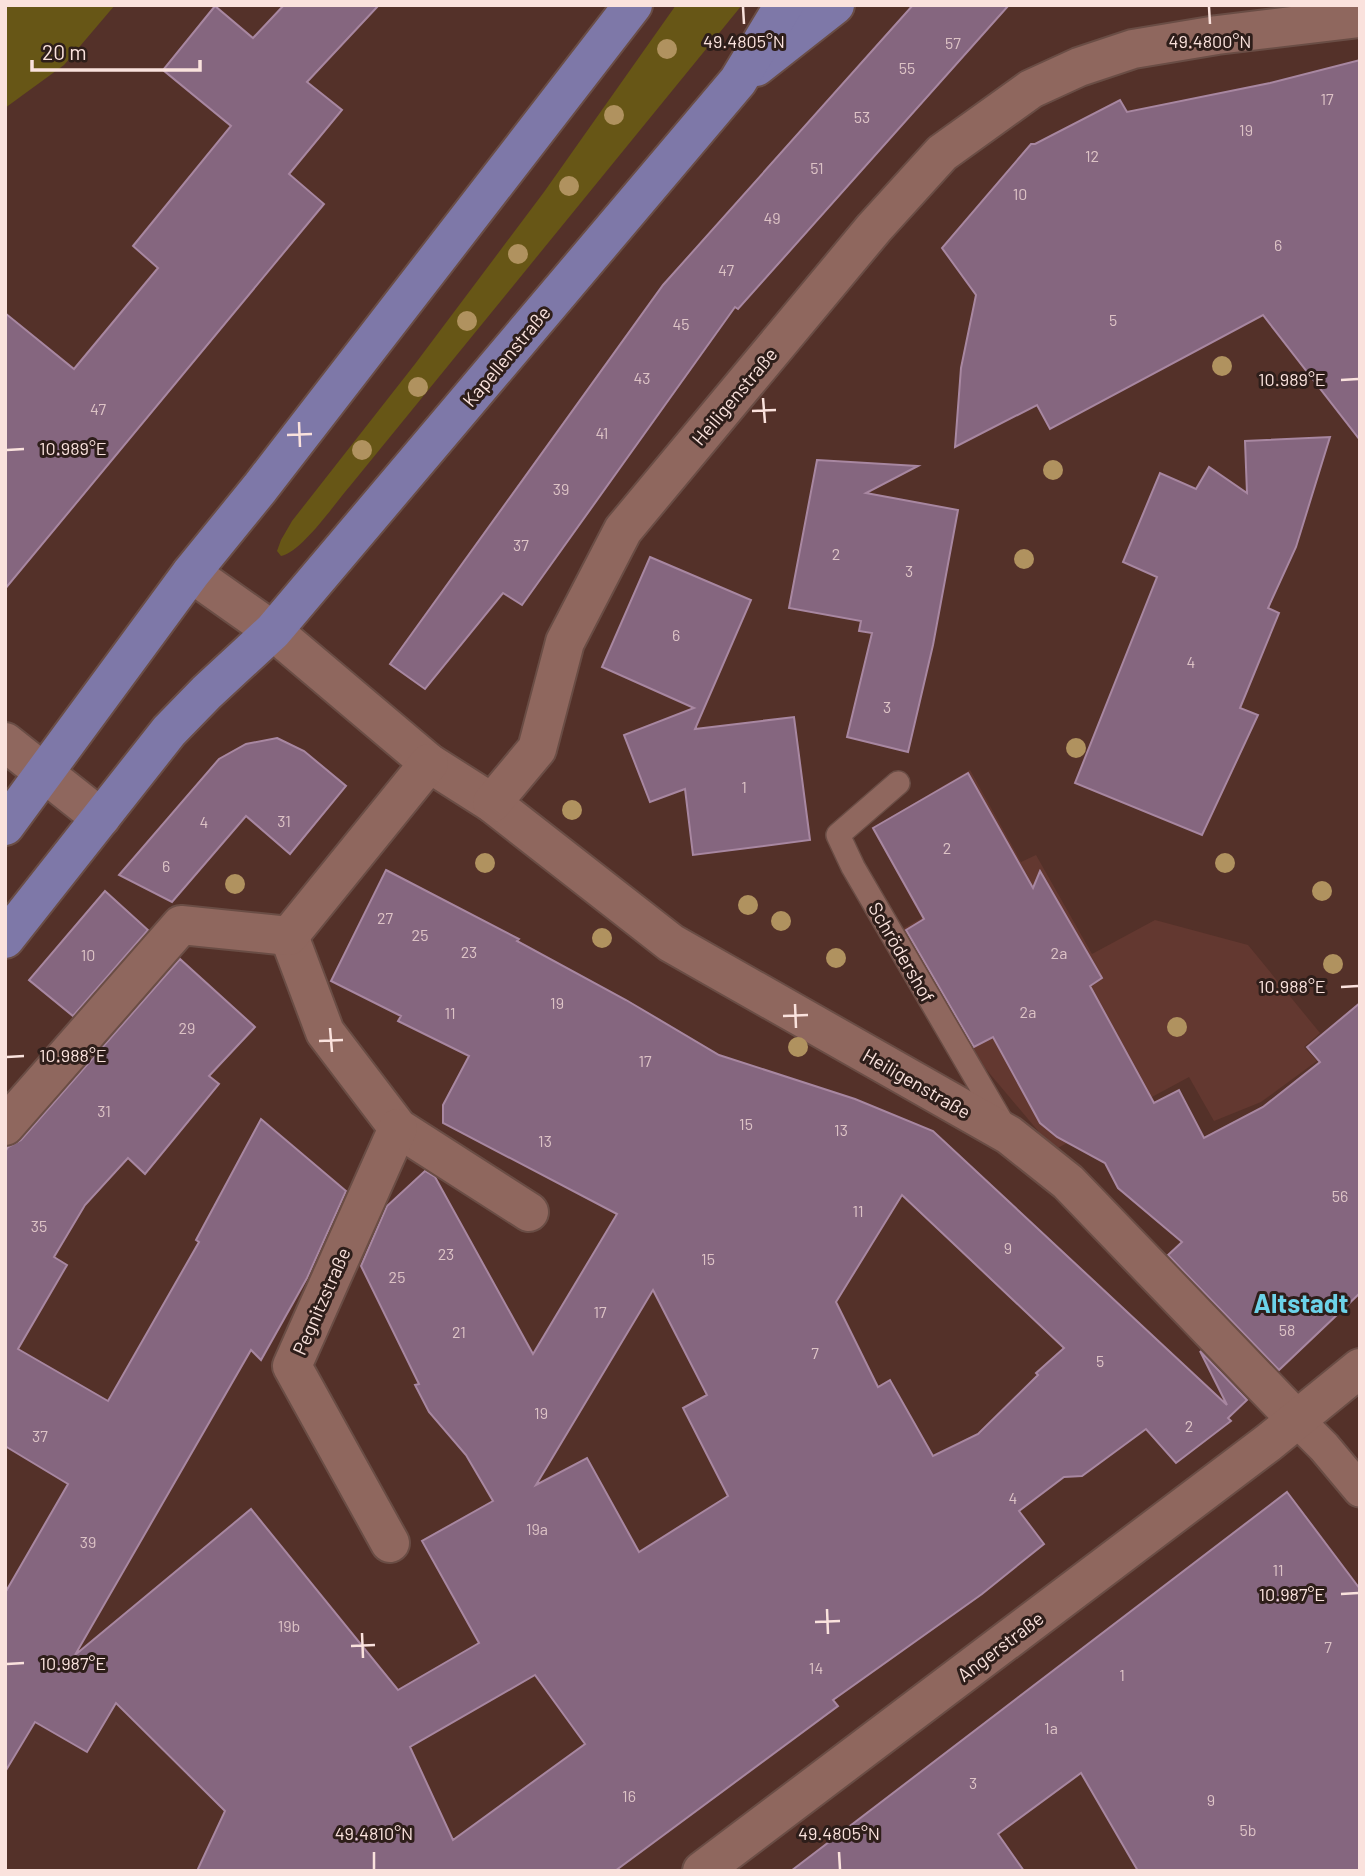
<svg xmlns="http://www.w3.org/2000/svg" width="1365" height="1876" font-family="Barlow,sans-serif">
	<style>
		.built { fill: #633830 }
		.green { fill: #675616 }
		.building { fill: #85667f; stroke: #a887a1; stroke-width: 2; fill-rule: evenodd }
		.lines { fill: none; stroke-linecap: round; stroke-linejoin: round }
		.service-casing { stroke: #6a4d45; stroke-width: 26 }
		.pedestrian-casing { stroke: #6a4d45; stroke-width: 37 }
		.minor-casing { stroke: #6a4d45; stroke-width: 42 }
		.primary-casing { stroke: #6a4d45; stroke-width: 42 }
		.service { stroke: #8f675e; stroke-width: 23 }
		.pedestrian { stroke: #8f675e; stroke-width: 33 }
		.minor { stroke: #8f675e; stroke-width: 38 }
		.primary { stroke: #7e78a8; stroke-width: 38 }
		.tree { fill: #b0925f }
		.ticks { fill: none; stroke: #fae2dd; stroke-width: 2.5 }
		.labels { text-anchor: middle; dominant-baseline: central; stroke-width: 6; stroke-linejoin: round; paint-order: stroke }
		.number-label { font-size: 16px; fill: #ddc3c6 }
		.street-label { font-size: 19px; fill: #fae2dd; stroke: #2e1e1a }
		.district-label { font-size: 26px; font-weight: bold; fill: #6cd2e9; stroke: #2e1e1a }
		.ticks-label { font-size: 18px; text-anchor: middle; fill: #fae2dd; stroke: #2e1e1a; stroke-width: 6; stroke-linejoin: round; paint-order: stroke }
	</style>
	<rect width="100%" height="100%" fill="#543129"/>
	<polygon class="built" points="970,770 1021,862 1036,855 1092,954 1155,920 1248,945 1320,1033 1304,1047 1317,1061 1261,1102 1214,1121 1189,1077 1054,1150 969,1049 902,929 922,918 872,828"/>
	<g class="green">
		<polygon points="5,5 115,5 64,65 5,108"/>
		<path d="M676,5H742L350,486C335,503 302,552 281,556L277,551L281,540L292,521L415,364L544,192Z"/>
	</g>
	<g class="building">
		<polygon points="284,5 379,5 307,82 342,110 289,174 324,204 5,589 5,313 74,369 158,268 133,246 231,126 163,70 215,6 253,38"/>
		<polygon points="913,5 1009,5 738,309 735,307 522,605 503,593 425,689 390,664 663,285"/>
		<polygon points="1360,60 1360,440 1263,315 1050,429 1037,405 955,447 961,368 976,295 942,248 1031,144 1035,144 1120,100 1127,112 1270,83"/>
		<polygon points="1330,437 1296,547 1268,608 1279,613 1240,708 1258,715 1202,835 1075,783 1157,577 1123,562 1160,473 1196,489 1209,467 1247,493 1245,441"/>
		<polygon points="817,460 918,466 866,493 958,510 933,645 908,752 847,737 872,633 859,631 861,621 789,608"/>
		<polygon points="650,557 751,600 695,729 794,717 810,840 693,855 685,789 650,802 624,735 694,708 602,667"/>
		<polygon points="277,738 304,751 346,786 290,854 246,816 172,902 119,875 219,759 246,744"/>
		<polygon points="968,773 1033,888 1040,871 1102,978 1090,986 1154,1103 1179,1090 1204,1138 1263,1107 1320,1062 1307,1047 1360,1003 1360,1293 1279,1370 1168,1255 1182,1242 1118,1188 1105,1163 1057,1137 1040,1123 993,1037 974,1047 906,930 924,919 873,828"/>
		<path d="M386,870L519,939L517,941L626,1000L719,1055L855,1099L933,1131L1227,1405L1200,1351L1247,1400L1228,1418L1231,1421L1176,1463L1146,1429L1082,1476L1064,1477L1019,1511L1044,1544L982,1594L833,1700L838,1706L615,1871H197L225,1811L116,1703L87,1752L35,1722L5,1772V1593L68,1484L5,1446V1152L8,1147L21,1140L180,959L255,1027L209,1076L219,1084L145,1174L128,1158L85,1205L54,1257L67,1265L18,1349L108,1401L199,1242L196,1240L261,1119L346,1191L307,1278L261,1360L251,1350L75,1655L251,1509L398,1690L479,1643L422,1541L493,1501L466,1455L429,1412L415,1385L419,1384L361,1266L387,1206L425,1171L435,1177L533,1354L617,1214L443,1123V1105L469,1056L398,1021L401,1016L331,981ZM902,1195L1064,1348L1036,1373L1038,1375L978,1434L933,1456L890,1380L878,1387L836,1302ZM653,1290L707,1395L683,1408L728,1496L639,1552L587,1458L536,1485ZM535,1675L585,1744L453,1840L410,1747Z"/>
		<polygon points="105,891 148,930 73,1016 29,980"/>
		<polygon points="1287,1492 1360,1589 1360,1871 1138,1871 1081,1773 998,1834 1024,1871 791,1871"/>
	</g>
	<g class="lines">
		<defs>
			<polyline id="service" points="898,783 838,835 853,867 1004,1126"/>
			<polyline id="pedestrian" points="1296,1419 1324,1447 1360,1490"/>
			<g id="minor">
				<polyline points="191,573 273,631 429,763 492,803 671,943 1009,1135 1068,1182 1296,1419"/>
				<polyline points="5,742 101,818"/>
				<polyline points="492,803 537,749 565,642 623,530 874,228 942,153 1031,89 1079,67 1133,49 1217,35 1360,18"/>
				<polyline points="289,936 325,1032 398,1128 529,1212"/>
				<polyline points="5,1126 181,925 289,936 429,763"/>
				<polyline points="390,1543 292,1366 398,1128"/>
				<polyline points="702,1871 1268,1443 1360,1368"/>
			</g>
			<g id="primary">
				<polyline points="756,67 835,5"/>
				<polyline points="5,826 191,573 260,488 633,5"/>
				<polyline points="5,939 169,731 207,692 273,631 738,81 784,5"/>
			</g>
		</defs>
		<use href="#service" class="service-casing"/>
		<use href="#pedestrian" class="pedestrian-casing"/>
		<use href="#minor" class="minor-casing"/>
		<use href="#primary" class="primary-casing"/>
		<use href="#service" class="service"/>
		<use href="#pedestrian" class="pedestrian"/>
		<use href="#minor" class="minor"/>
		<use href="#primary" class="primary"/>
	</g>
	<g class="tree">
		<circle cx="667" cy="49" r="10"/>
		<circle cx="614" cy="115" r="10"/>
		<circle cx="569" cy="186" r="10"/>
		<circle cx="518" cy="254" r="10"/>
		<circle cx="467" cy="321" r="10"/>
		<circle cx="1222" cy="366" r="10"/>
		<circle cx="418" cy="387" r="10"/>
		<circle cx="362" cy="450" r="10"/>
		<circle cx="1053" cy="470" r="10"/>
		<circle cx="1024" cy="559" r="10"/>
		<circle cx="1076" cy="748" r="10"/>
		<circle cx="572" cy="810" r="10"/>
		<circle cx="485" cy="863" r="10"/>
		<circle cx="1225" cy="863" r="10"/>
		<circle cx="235" cy="884" r="10"/>
		<circle cx="1322" cy="891" r="10"/>
		<circle cx="748" cy="905" r="10"/>
		<circle cx="781" cy="921" r="10"/>
		<circle cx="602" cy="938" r="10"/>
		<circle cx="836" cy="958" r="10"/>
		<circle cx="1333" cy="964" r="10"/>
		<circle cx="1177" cy="1027" r="10"/>
		<circle cx="798" cy="1047" r="10"/>
	</g>
	<path class="ticks" d="M743,7L744,24M1209,7L1210,24M1341,380L1358,379M763,398L765,423M752,411L776,410M299,422L300,447M287,435L312,434M7,450L24,449M1341,987L1358,986M795,1004L796,1028M783,1016L808,1015M330,1028L332,1052M319,1041L343,1040M7,1057L24,1056M1341,1594L1358,1593M827,1609L828,1634M815,1622L840,1621M362,1633L363,1658M351,1646L375,1645M7,1664L24,1663M374,1852V1869M839,1852L840,1869"/>
	<g class="labels">
		<g class="number-label">
			<text x="953" y="42">57</text>
			<text x="907" y="67">55</text>
			<text x="1327" y="98">17</text>
			<text x="862" y="116">53</text>
			<text x="1246" y="129">19</text>
			<text x="1092" y="155">12</text>
			<text x="817" y="167">51</text>
			<text x="1020" y="193">10</text>
			<text x="772" y="217">49</text>
			<text x="1278" y="244">6</text>
			<text x="726" y="269">47</text>
			<text x="1113" y="319">5</text>
			<text x="681" y="323">45</text>
			<text x="642" y="377">43</text>
			<text x="98" y="408">47</text>
			<text x="602" y="432">41</text>
			<text x="561" y="488">39</text>
			<text x="521" y="544">37</text>
			<text x="836" y="553">2</text>
			<text x="909" y="570">3</text>
			<text x="676" y="634">6</text>
			<text x="1191" y="661">4</text>
			<text x="887" y="706">3</text>
			<text x="744" y="786">1</text>
			<text x="284" y="820">31</text>
			<text x="204" y="821">4</text>
			<text x="947" y="847">2</text>
			<text x="166" y="865">6</text>
			<text x="385" y="917">27</text>
			<text x="420" y="934">25</text>
			<text x="469" y="951">23</text>
			<text x="1059" y="952">2a</text>
			<text x="88" y="954">10</text>
			<text x="557" y="1002">19</text>
			<text x="1028" y="1011">2a</text>
			<text x="450" y="1012">11</text>
			<text x="187" y="1027">29</text>
			<text x="645" y="1060">17</text>
			<text x="104" y="1110">31</text>
			<text x="746" y="1123">15</text>
			<text x="841" y="1129">13</text>
			<text x="545" y="1140">13</text>
			<text x="1340" y="1195">56</text>
			<text x="858" y="1210">11</text>
			<text x="39" y="1225">35</text>
			<text x="1008" y="1247">9</text>
			<text x="446" y="1253">23</text>
			<text x="708" y="1258">15</text>
			<text x="397" y="1276">25</text>
			<text x="600" y="1311">17</text>
			<text x="1287" y="1329">58</text>
			<text x="459" y="1331">21</text>
			<text x="815" y="1352">7</text>
			<text x="1100" y="1360">5</text>
			<text x="541" y="1412">19</text>
			<text x="1189" y="1425">2</text>
			<text x="40" y="1435">37</text>
			<text x="1013" y="1497">4</text>
			<text x="537" y="1528">19a</text>
			<text x="88" y="1541">39</text>
			<text x="1278" y="1569">11</text>
			<text x="289" y="1625">19b</text>
			<text x="1328" y="1646">7</text>
			<text x="816" y="1667">14</text>
			<text x="1122" y="1674">1</text>
			<text x="1051" y="1727">1a</text>
			<text x="973" y="1782">3</text>
			<text x="629" y="1795">16</text>
			<text x="1211" y="1799">9</text>
			<text x="1248" y="1829">5b</text>
		</g>
		<g class="street-label">
			<text transform="translate(506 356) rotate(-50)">Kapellenstraße</text>
			<text transform="translate(734 396) rotate(-50)">Heiligenstraße</text>
			<text transform="translate(902 952) rotate(60)">Schrödershof</text>
			<text transform="translate(917 1083) rotate(30)">Heiligenstraße</text>
			<text transform="translate(321 1301) rotate(-66)">Pegnitzstraße</text>
			<text transform="translate(1000 1646) rotate(-37)">Angerstraße</text>
		</g>
		<g class="district-label">
			<text x="1301" y="1302">Altstadt</text>
		</g>
	</g>
	<g class="ticks-label">
		<text x="744" y="48">49.4805°N</text>
		<text x="1210" y="48">49.4800°N</text>
		<text x="1292" y="386">10.989°E</text>
		<text x="73" y="455">10.989°E</text>
		<text x="1292" y="993">10.988°E</text>
		<text x="73" y="1062">10.988°E</text>
		<text x="1292" y="1601">10.987°E</text>
		<text x="73" y="1670">10.987°E</text>
		<text x="374" y="1840">49.4810°N</text>
		<text x="839" y="1840">49.4805°N</text>
	</g>
	<rect width="1365" height="1876" fill="none" stroke="#fae2dd" stroke-width="14"/>
	<path d="M32 60v10h168v-10" fill="none" stroke="#fae2dd" stroke-width="3.5"/>
	<text x="42" y="60" font-size="21" fill="#fae2dd" stroke="#2e1e1a" stroke-width="5" paint-order="stroke">20 m</text>
</svg>
